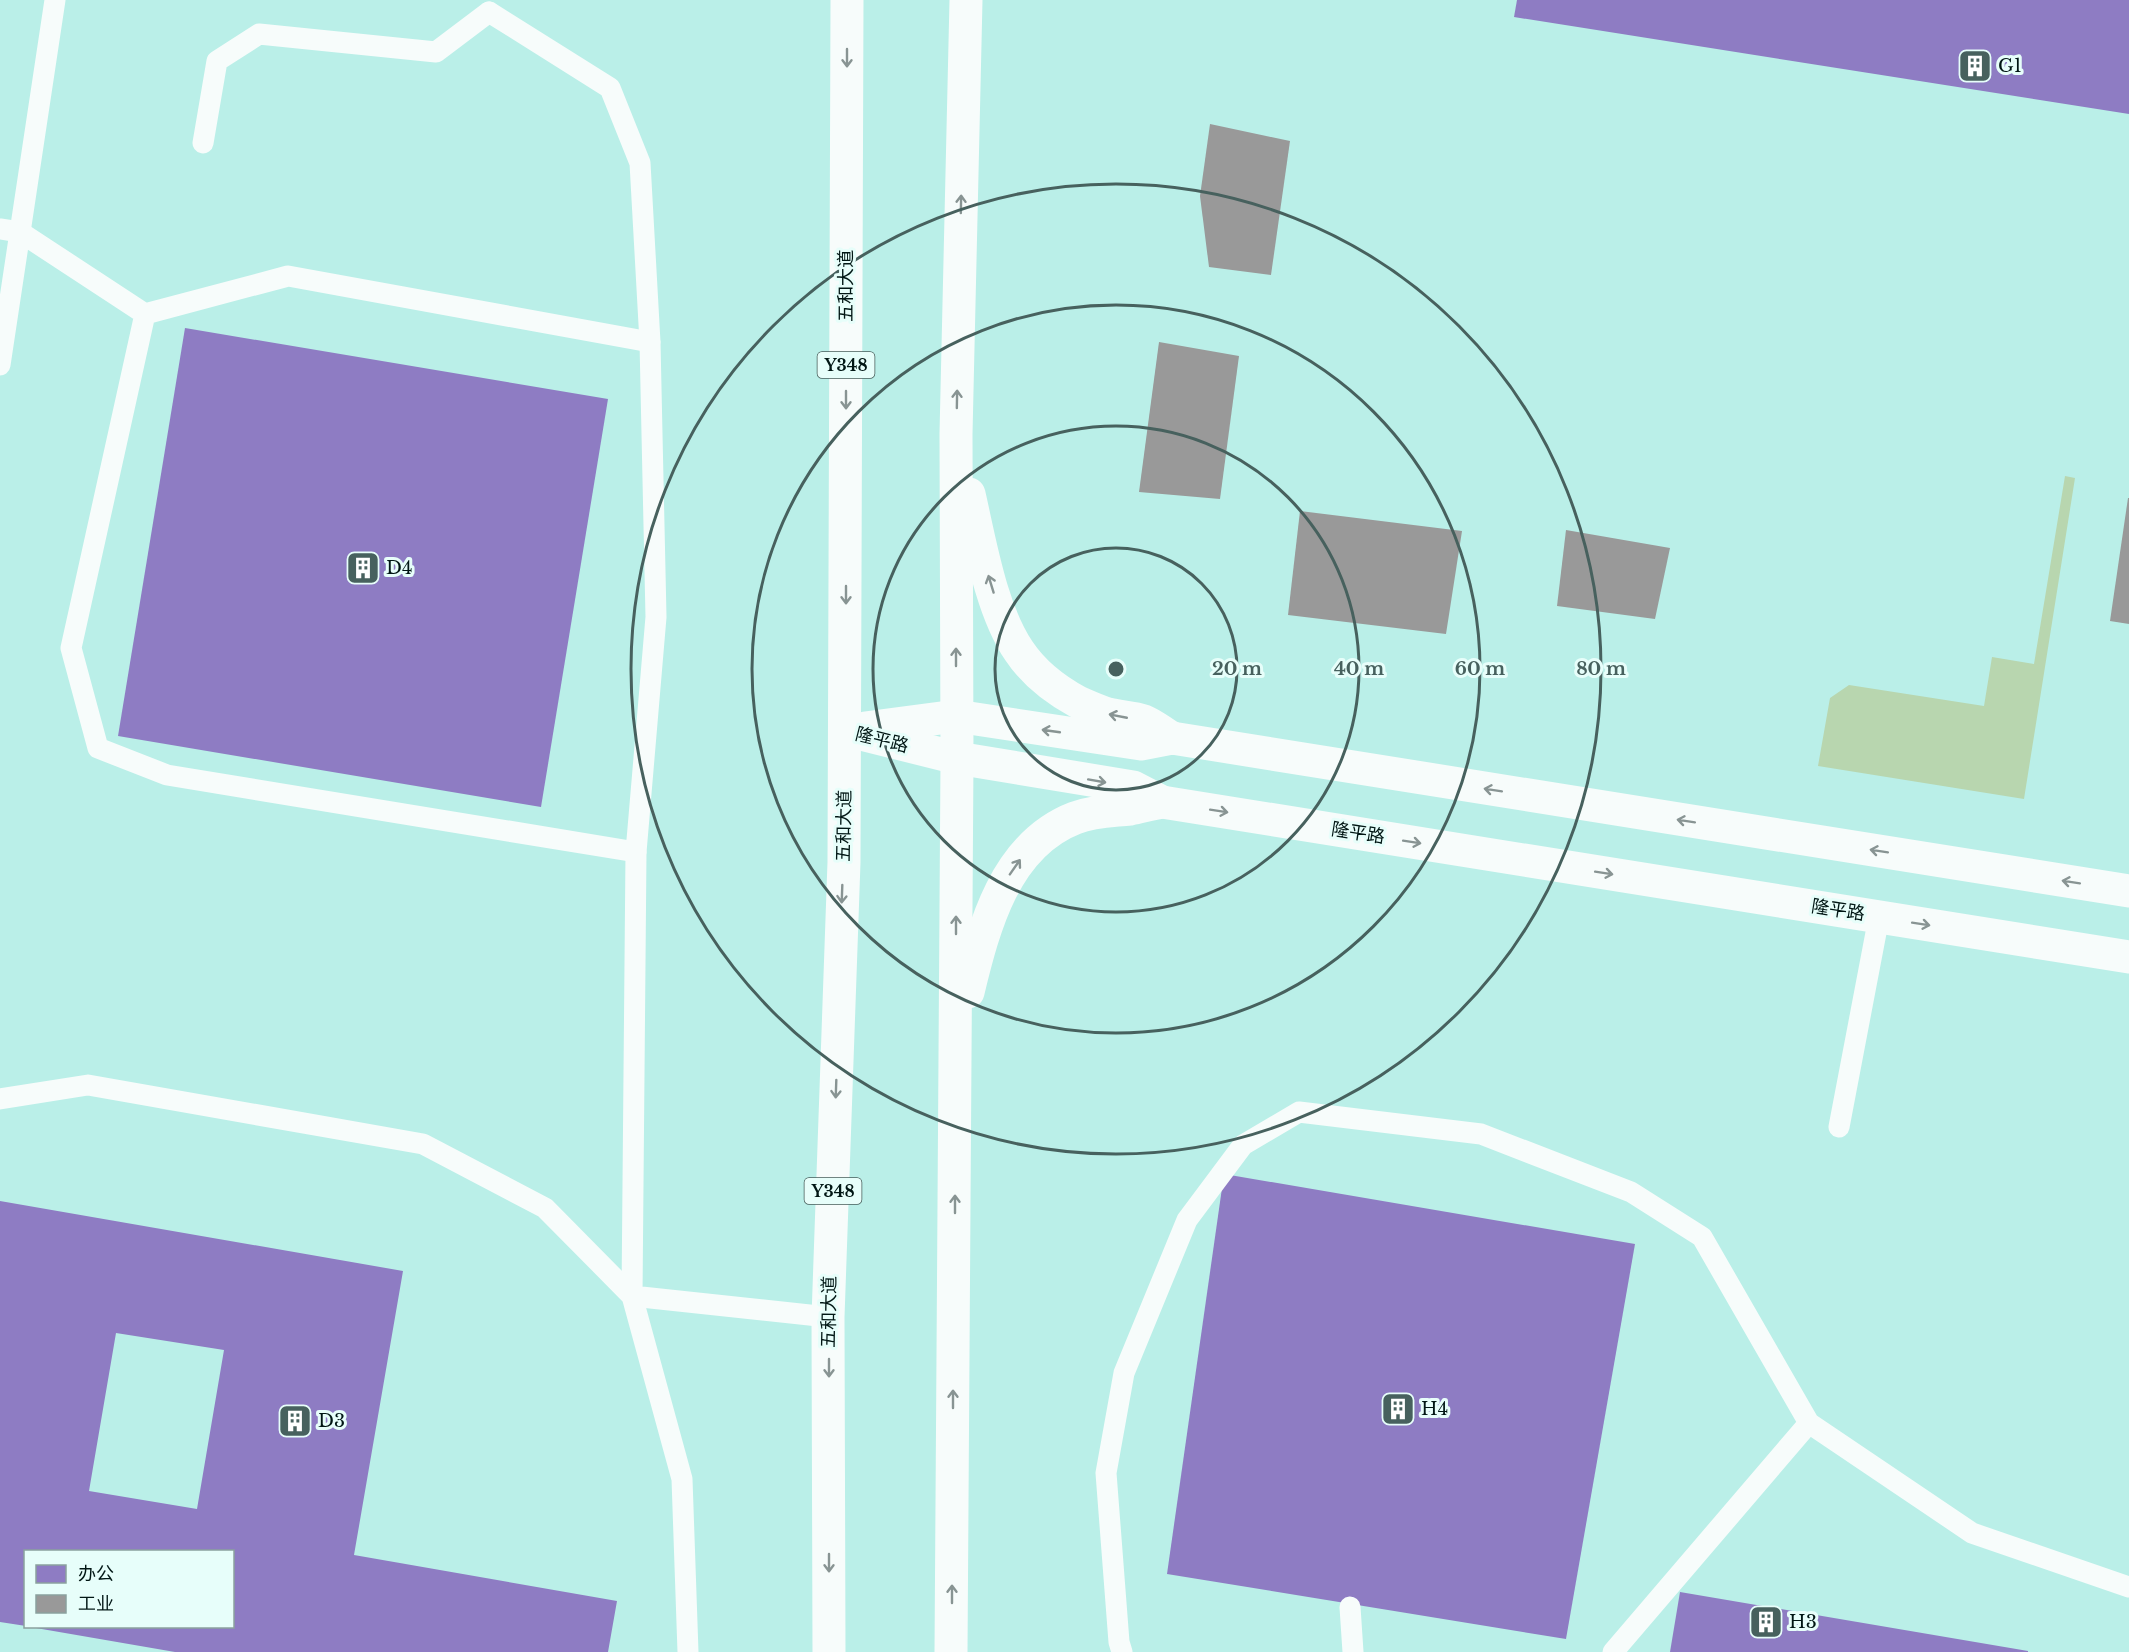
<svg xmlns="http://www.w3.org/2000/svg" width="2129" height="1652" font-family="'Libre Baskerville','Noto Sans SC',serif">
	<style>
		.built { fill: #baefe8; fill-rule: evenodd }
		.green { fill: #b8d6af }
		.offices { fill: #8e7cc3; fill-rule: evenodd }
		.industry { fill: #999 }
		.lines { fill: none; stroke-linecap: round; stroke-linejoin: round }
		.service { stroke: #f7fcfb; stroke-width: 21 }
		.secondary { stroke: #f7fcfb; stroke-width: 33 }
		.primary { stroke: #f7fcfb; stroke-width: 33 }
		.oneway { stroke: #889493 }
		.ring { fill: none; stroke: #47615e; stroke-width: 3 }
		.labels { text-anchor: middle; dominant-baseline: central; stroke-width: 6; stroke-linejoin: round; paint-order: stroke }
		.shield { fill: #e7fefa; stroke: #465c59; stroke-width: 1.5 }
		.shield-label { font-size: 16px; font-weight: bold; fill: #011614 }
		.poi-label { font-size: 18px; fill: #011614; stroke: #e7fefa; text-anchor: start }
		.street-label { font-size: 18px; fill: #011614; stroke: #e7fefa }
		.centre { fill: #47615e; stroke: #e7fefa; stroke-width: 3 }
		.ring-label { font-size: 18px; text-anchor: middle; font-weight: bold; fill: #47615e; stroke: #e7fefa; stroke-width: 6; stroke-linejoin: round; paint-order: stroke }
	</style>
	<rect width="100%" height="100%" fill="#caece7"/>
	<path class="built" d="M0,0H2129V1652H0ZM26,1552H232V1626H26Z"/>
	<polygon class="green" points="2065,476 2075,478 2024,799 1818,766 1830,698 1849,685 1984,706 1992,657 2034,664"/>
	<g class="offices">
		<polygon points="1517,0 2129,0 2129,114 1514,17"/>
		<polygon points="185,328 608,399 541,807 118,736"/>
		<polygon points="1224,1174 1635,1244 1566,1639 1167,1574"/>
		<path d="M0,1201L403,1271L354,1555L617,1601L608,1652H175L36,1628L232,1626V1552H26V1626L0,1622ZM116,1333L224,1350L197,1509L89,1491Z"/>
		<polygon points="1680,1592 2028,1651 2028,1652 1670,1652"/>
	</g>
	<g class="industry">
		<polygon points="1210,124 1290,141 1271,275 1209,267 1200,196"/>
		<polygon points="1159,342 1239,356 1220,499 1139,492"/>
		<polygon points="2128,498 2129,498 2129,624 2110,621"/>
		<polygon points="1300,511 1462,531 1446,634 1288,615"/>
		<polygon points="1566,530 1670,548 1655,619 1557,606"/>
	</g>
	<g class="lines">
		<g class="service">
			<polyline points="489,12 610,88 640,163 650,342"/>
			<polyline points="203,143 217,61 259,34 436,52 489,12"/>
			<polyline points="0,229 20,232 145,314 288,276 650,342 656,617 636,852 167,775 98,748 71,648 145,314"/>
			<polyline points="0,365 55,0"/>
			<polyline points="636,852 632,1296 828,1317"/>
			<polyline points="0,1099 88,1085 423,1144 545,1208 632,1296 682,1479 688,1652"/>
			<polyline points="1839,1127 1879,917"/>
			<polyline points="1350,1607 1353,1652"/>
			<polyline points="1122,1652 1119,1642 1106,1473 1124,1373 1187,1220 1243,1145 1299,1112 1481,1134 1631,1192 1702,1237 1809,1423 1972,1533 2129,1587"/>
			<polyline points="1613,1652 1809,1423"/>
		</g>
		<g class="secondary">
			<polyline points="865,728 956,716 1141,744 1172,738 2129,891"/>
			<polyline points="845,730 957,758 1133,787 1162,802 2129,957"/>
		</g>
		<g class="primary">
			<path d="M969,494C980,542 991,610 1019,651C1033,672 1056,690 1078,702C1087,706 1098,711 1108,714C1119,717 1133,717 1144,721C1154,725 1163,733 1172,738"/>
			<path d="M968,992C984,926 1005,845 1075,818C1093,811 1111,811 1130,809C1140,807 1151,804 1162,802"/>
			<polyline points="829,1652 828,1317 844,862 847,0"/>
			<polyline points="951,1652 957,758 956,434 966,0"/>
		</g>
	</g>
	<defs><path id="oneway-shaft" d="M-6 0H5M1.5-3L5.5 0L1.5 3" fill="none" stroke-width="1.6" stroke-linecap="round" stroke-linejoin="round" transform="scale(1.5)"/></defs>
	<g class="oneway">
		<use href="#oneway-shaft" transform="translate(847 58) rotate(90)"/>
		<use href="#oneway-shaft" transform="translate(961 204) rotate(-89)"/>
		<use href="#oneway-shaft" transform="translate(957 399) rotate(-89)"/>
		<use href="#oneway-shaft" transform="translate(846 400) rotate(90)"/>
		<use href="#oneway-shaft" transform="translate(991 584) rotate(-107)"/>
		<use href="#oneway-shaft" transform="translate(846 595) rotate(90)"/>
		<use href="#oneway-shaft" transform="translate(956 657) rotate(-90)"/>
		<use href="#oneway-shaft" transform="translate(1118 716) rotate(-169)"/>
		<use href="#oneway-shaft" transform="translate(1051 731) rotate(-172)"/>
		<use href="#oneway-shaft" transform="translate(1097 781) rotate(10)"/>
		<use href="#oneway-shaft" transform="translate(1493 790) rotate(-171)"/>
		<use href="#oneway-shaft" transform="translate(1219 811) rotate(9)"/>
		<use href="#oneway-shaft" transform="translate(1686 821) rotate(-171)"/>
		<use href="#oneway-shaft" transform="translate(1412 842) rotate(9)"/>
		<use href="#oneway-shaft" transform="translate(1879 851) rotate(-171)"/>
		<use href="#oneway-shaft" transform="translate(1015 867) rotate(-55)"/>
		<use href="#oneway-shaft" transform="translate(1604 873) rotate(9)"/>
		<use href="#oneway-shaft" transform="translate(2071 882) rotate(-171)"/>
		<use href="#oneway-shaft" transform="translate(842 894) rotate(92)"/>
		<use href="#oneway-shaft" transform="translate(1921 924) rotate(9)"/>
		<use href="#oneway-shaft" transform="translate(956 925) rotate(-90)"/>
		<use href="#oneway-shaft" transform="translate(836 1089) rotate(92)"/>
		<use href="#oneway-shaft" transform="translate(955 1204) rotate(-90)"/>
		<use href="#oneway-shaft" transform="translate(829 1368) rotate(90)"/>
		<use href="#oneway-shaft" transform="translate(953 1399) rotate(-90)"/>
		<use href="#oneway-shaft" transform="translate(829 1563) rotate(90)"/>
		<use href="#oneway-shaft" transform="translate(952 1594) rotate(-90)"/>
	</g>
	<g class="ring">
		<circle cx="1116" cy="669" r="121"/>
		<circle cx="1116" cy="669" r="243"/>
		<circle cx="1116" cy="669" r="364"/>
		<circle cx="1116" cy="669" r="485"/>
	</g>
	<defs>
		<symbol id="building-square" viewBox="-11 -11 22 22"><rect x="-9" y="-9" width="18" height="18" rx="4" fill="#47615e" stroke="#e7fefa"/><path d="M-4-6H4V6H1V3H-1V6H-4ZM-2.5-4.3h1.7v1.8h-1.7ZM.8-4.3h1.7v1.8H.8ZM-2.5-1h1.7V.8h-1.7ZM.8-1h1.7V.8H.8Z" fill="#fff"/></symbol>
	</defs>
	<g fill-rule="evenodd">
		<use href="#building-square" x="1956" y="47" width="38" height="38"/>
		<use href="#building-square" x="344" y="549" width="38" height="38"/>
		<use href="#building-square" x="1379" y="1390" width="38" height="38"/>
		<use href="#building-square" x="276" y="1402" width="38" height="38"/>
		<use href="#building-square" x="1747" y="1603" width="38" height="38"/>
	</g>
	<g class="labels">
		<g class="shield">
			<rect x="817.5" y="352" width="57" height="26" rx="4.5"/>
			<rect x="804.5" y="1178" width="57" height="26" rx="4.5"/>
		</g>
		<g class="shield-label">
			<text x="846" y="365">Y348</text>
			<text x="833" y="1191">Y348</text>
		</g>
		<g class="poi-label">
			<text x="1998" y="66">G1</text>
			<text x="386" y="568">D4</text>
			<text x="1421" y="1409">H4</text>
			<text x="318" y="1421">D3</text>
			<text x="1789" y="1622">H3</text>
		</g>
		<g class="street-label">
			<text transform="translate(846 286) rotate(-90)">五和大道</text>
			<text transform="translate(882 740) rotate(14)">隆平路</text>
			<text transform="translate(844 826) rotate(-89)">五和大道</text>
			<text transform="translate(1358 833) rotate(9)">隆平路</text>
			<text transform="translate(1838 910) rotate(9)">隆平路</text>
			<text transform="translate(829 1312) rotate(-89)">五和大道</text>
		</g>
	</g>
	<circle cx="1116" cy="669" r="9" class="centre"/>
	<g class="ring-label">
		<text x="1237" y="675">20 m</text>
		<text x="1359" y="675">40 m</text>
		<text x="1480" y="675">60 m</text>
		<text x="1601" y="675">80 m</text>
	</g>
	<rect x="24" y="1550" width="210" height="78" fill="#e7fefa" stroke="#8ba19e" stroke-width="1.5"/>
	<rect x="36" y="1565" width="30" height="18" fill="#8e7cc3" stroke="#8ba19e" stroke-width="1.5"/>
	<text x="78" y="1580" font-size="18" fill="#011614">办公</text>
	<rect x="36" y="1595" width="30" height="18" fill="#999999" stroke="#8ba19e" stroke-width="1.5"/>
	<text x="78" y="1610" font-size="18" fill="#011614">工业</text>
</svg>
